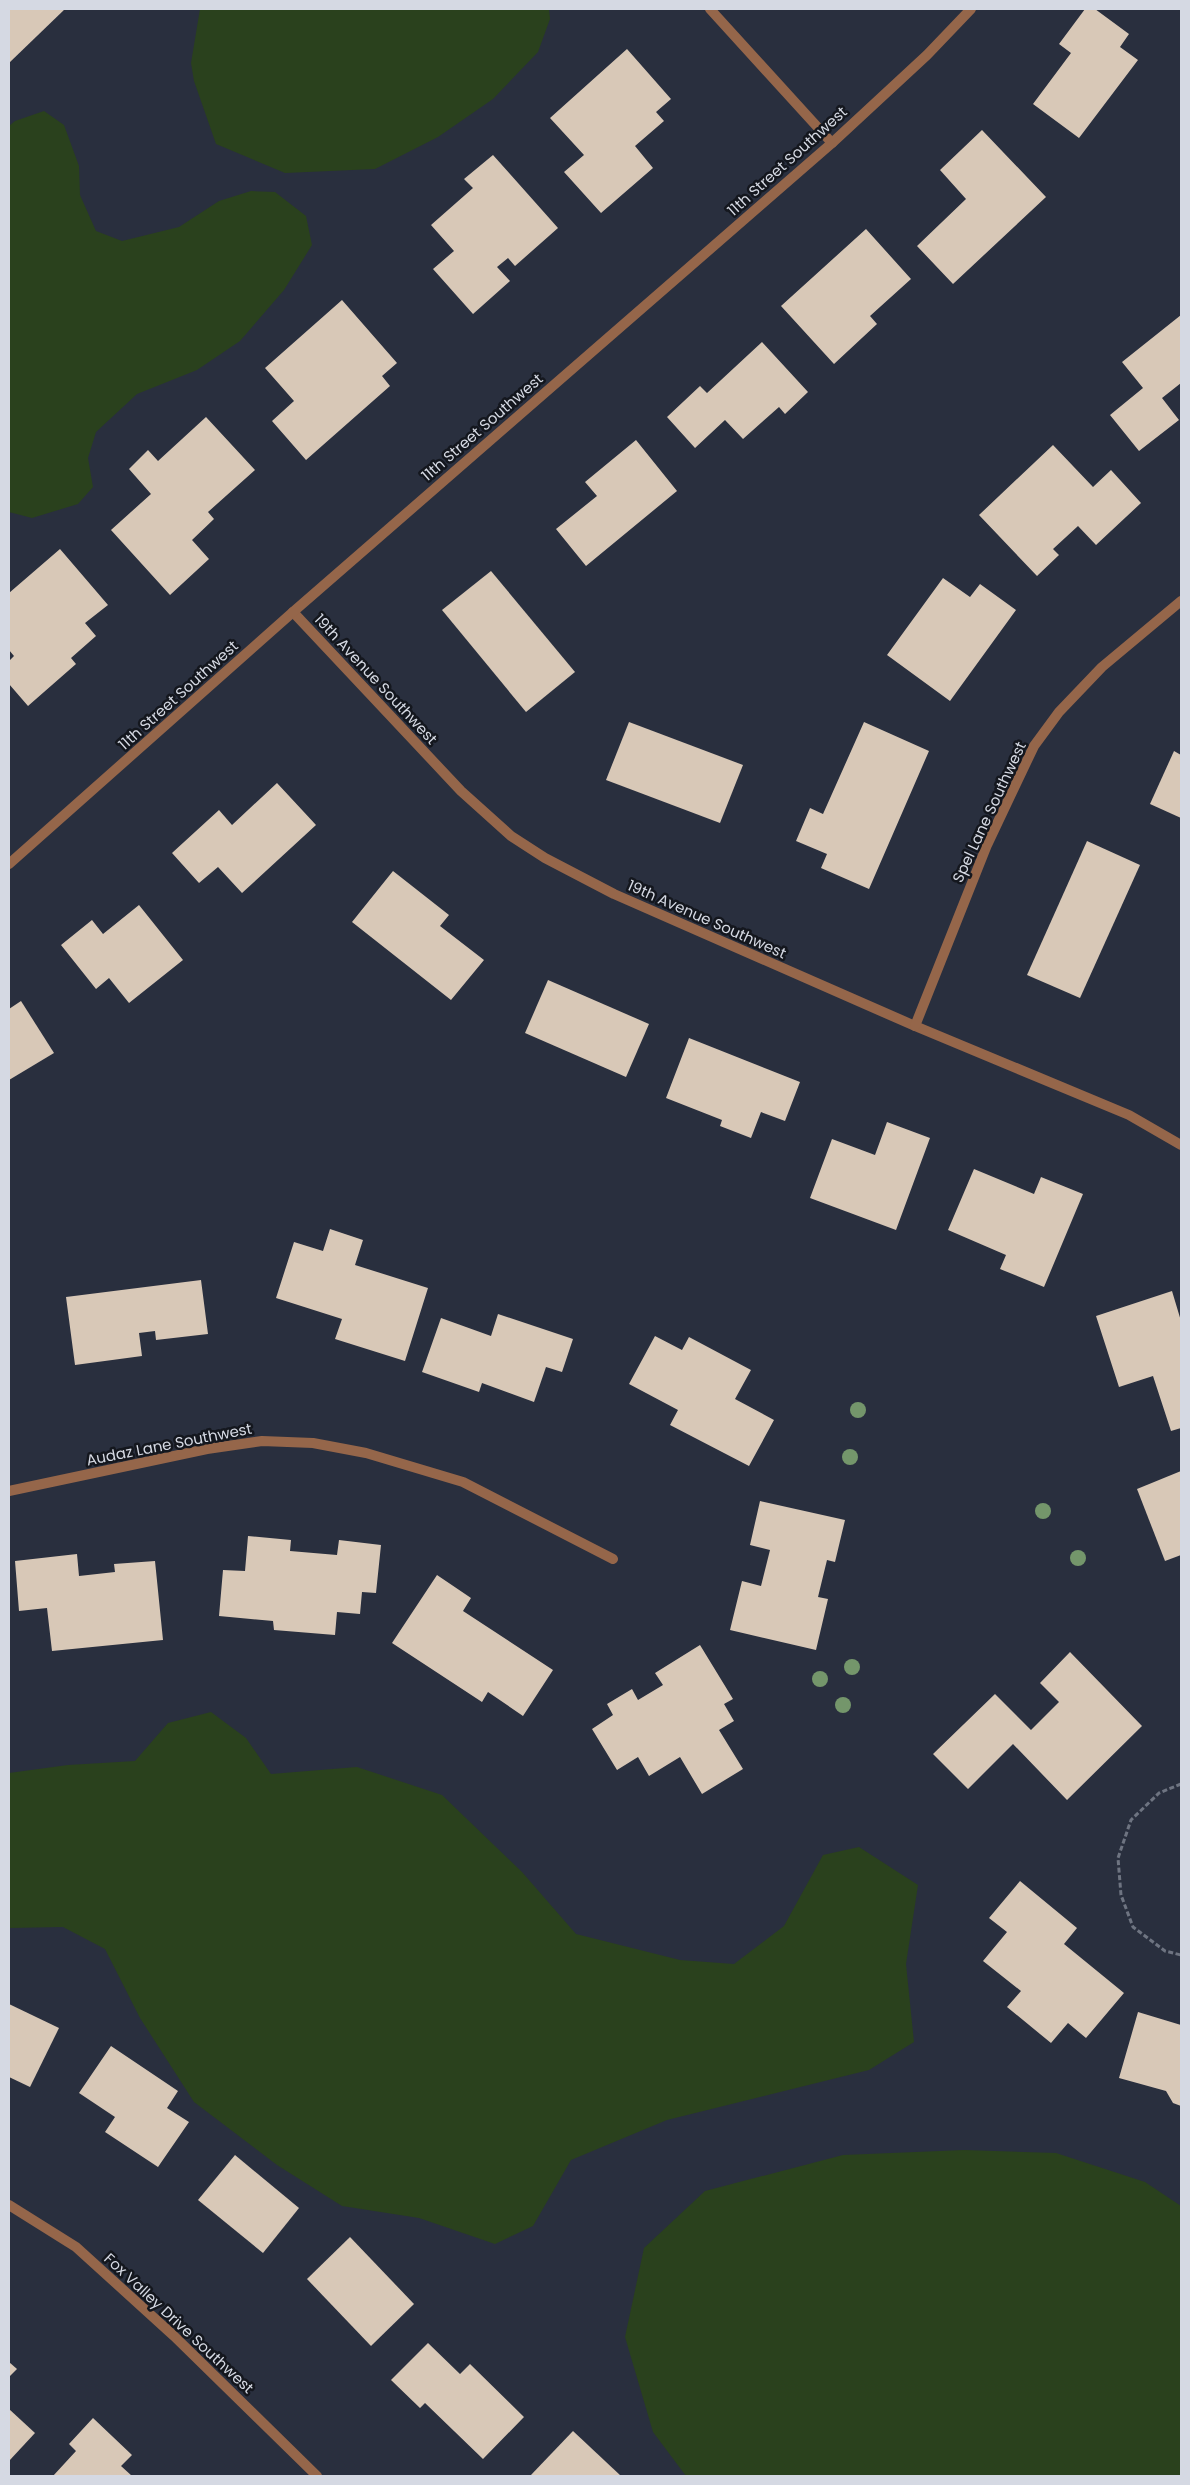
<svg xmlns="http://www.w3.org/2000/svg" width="1190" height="2485" font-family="Poppins,sans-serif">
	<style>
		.green { fill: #2a411d }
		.building { fill: #d8c8b7 }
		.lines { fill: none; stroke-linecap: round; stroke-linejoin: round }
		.path { stroke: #6e7481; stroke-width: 3; stroke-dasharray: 5 2.5; stroke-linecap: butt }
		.minor { stroke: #95664a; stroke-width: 10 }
		.tertiary { stroke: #95664a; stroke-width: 10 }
		.tree { fill: #74966b }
		.labels { text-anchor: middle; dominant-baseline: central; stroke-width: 5; stroke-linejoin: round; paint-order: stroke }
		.street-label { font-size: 15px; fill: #d5d9e3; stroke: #14171e }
	</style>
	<rect width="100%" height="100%" fill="#292f3e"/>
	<g class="green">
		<polygon points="200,9 549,9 550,19 538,52 493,99 438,137 375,169 285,173 216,144 194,81 191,63"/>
		<polygon points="44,111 64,125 79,166 80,195 96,231 122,241 179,227 219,201 251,191 275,192 306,216 312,245 284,290 240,341 197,370 137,394 96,432 88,458 93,487 78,504 32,518 9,512 9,126 15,121"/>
		<polygon points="211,1712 246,1738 271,1774 357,1767 442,1795 522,1872 576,1934 680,1960 734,1964 784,1926 823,1855 859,1847 918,1885 906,1964 914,2042 869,2070 667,2120 571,2160 533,2226 495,2244 419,2218 342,2206 277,2165 194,2102 140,2018 105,1949 63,1927 9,1928 9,1773 68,1765 135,1761 168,1723"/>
		<polygon points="964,2150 1056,2153 1145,2182 1181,2206 1181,2476 686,2476 653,2432 625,2337 644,2248 705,2191 843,2155"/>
	</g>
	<g class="building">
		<polygon points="9,9 65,9 9,63"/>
		<polygon points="1085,9 1095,9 1129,34 1120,47 1138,60 1079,138 1033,104 1071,53 1059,44"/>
		<polygon points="627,49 671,99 656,112 664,121 635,146 653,168 601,213 564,172 584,155 550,118"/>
		<polygon points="982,130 1046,197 953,284 917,246 966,199 940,170"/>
		<polygon points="493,155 558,228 515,266 508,258 497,267 510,281 473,314 433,269 454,251 431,225 473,188 464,179"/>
		<polygon points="866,229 911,279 870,316 877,324 834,364 781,306"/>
		<polygon points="342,300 397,363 382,376 390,386 306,460 272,421 294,401 265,368"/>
		<polygon points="1181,315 1181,383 1162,398 1179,420 1139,451 1110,415 1143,388 1122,362"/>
		<polygon points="762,342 808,392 785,414 779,407 743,439 725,420 695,448 667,417 700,386 707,393"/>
		<polygon points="206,417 255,470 208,512 214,519 192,540 209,559 170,595 111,530 151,494 129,469 148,450 158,461"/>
		<polygon points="636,440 677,491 586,566 556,529 597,496 585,482"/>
		<polygon points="1053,445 1093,487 1111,470 1141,503 1096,545 1078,526 1053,549 1059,555 1037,576 979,515"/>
		<polygon points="60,549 108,605 85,623 96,636 71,658 76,664 28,706 9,684 9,661 14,656 9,650 9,593"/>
		<polygon points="491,571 575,672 526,712 442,610"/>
		<polygon points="943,578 970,597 980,584 1016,610 950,701 887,655"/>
		<polygon points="629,722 743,765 720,823 606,780"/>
		<polygon points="864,722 929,751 869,889 821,868 827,854 796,841 810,808 823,814"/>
		<polygon points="1174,751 1181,755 1181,818 1150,804"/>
		<polygon points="277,783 316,825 242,893 218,867 199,883 172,853 219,810 232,825"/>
		<polygon points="1087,841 1140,865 1080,998 1027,975"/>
		<polygon points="393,871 449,915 440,926 484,960 451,1000 352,922"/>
		<polygon points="139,905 183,960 129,1003 109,978 96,989 61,945 92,920 103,934"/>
		<polygon points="548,980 649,1024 626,1077 525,1033"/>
		<polygon points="21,1001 54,1053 9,1080 9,1009"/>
		<polygon points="689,1038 800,1082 785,1121 761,1112 751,1138 720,1126 722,1120 666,1098"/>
		<polygon points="887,1122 930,1138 896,1230 810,1198 832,1139 875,1155"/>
		<polygon points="974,1169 1034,1194 1041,1177 1083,1194 1044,1287 1000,1269 1006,1255 948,1230"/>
		<polygon points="330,1229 363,1240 355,1265 428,1288 405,1361 335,1339 342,1319 276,1298 294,1242 323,1251"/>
		<polygon points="201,1280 208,1334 156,1340 155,1331 139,1333 142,1356 75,1365 66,1297"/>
		<polygon points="1172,1291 1181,1321 1181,1428 1171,1431 1153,1376 1119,1387 1096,1316"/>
		<polygon points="498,1314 573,1339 562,1372 546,1367 534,1402 482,1383 479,1392 422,1372 441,1318 491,1336"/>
		<polygon points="655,1336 682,1350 689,1337 751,1370 735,1399 774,1420 749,1466 670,1425 678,1410 629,1384"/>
		<polygon points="1181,1471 1181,1555 1165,1561 1137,1489"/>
		<polygon points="760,1501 845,1520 835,1562 827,1560 818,1597 828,1599 816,1650 730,1630 742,1581 761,1586 770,1550 750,1545"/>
		<polygon points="248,1536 291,1540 290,1551 337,1555 339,1540 381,1545 376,1593 362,1592 360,1614 337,1612 335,1635 274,1630 273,1621 219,1616 223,1570 245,1571"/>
		<polygon points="77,1554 79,1576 115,1572 114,1564 155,1561 163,1640 52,1651 47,1608 19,1611 15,1561"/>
		<polygon points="437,1575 471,1598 463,1611 553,1670 523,1716 488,1692 482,1702 392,1643"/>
		<polygon points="700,1645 733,1699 724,1704 734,1721 719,1730 743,1769 702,1794 680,1757 649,1776 638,1757 617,1770 592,1729 613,1715 607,1704 632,1689 638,1700 663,1685 655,1673"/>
		<polygon points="1070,1652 1142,1726 1067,1800 1013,1744 968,1789 933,1754 995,1694 1031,1730 1059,1702 1040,1683"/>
		<polygon points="1020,1881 1077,1928 1064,1944 1124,1993 1086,2038 1068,2023 1051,2043 1007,2007 1021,1991 983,1961 1007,1932 989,1918"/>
		<polygon points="9,2004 59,2028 30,2087 9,2077"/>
		<polygon points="1138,2012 1181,2025 1181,2106 1173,2103 1166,2091 1119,2078"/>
		<polygon points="111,2046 178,2091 167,2108 189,2122 158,2167 105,2132 115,2117 79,2093"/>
		<polygon points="235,2155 299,2208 263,2253 198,2200"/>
		<polygon points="350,2237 414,2304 371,2346 307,2279"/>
		<polygon points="428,2343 460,2374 470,2364 524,2417 483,2459 425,2403 420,2408 391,2380"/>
		<polygon points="9,2362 17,2369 9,2377"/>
		<polygon points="9,2409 35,2433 9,2461"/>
		<polygon points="93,2418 132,2455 121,2466 132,2476 53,2476 76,2451 69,2444"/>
		<polygon points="573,2431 621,2476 530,2476"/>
	</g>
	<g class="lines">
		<polyline class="path" points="1181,1784 1159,1793 1131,1820 1118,1858 1121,1895 1133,1927 1165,1951 1181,1955"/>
		<g class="minor">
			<polyline points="710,9 832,143"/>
			<polyline points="293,612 461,791 511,836 545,858 614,894 915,1026 1129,1115 1181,1145"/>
			<polyline points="9,864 293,612 832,143 927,55 971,9"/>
			<polyline points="915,1026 987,845 1034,746 1059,712 1102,667 1181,601"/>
			<polyline points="9,1491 207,1449 262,1441 313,1443 366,1453 463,1482 613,1559"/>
		</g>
		<polyline class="tertiary" points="9,2205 76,2247 174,2336 317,2476"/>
	</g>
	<g class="tree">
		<circle cx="858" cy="1410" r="8"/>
		<circle cx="850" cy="1457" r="8"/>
		<circle cx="1043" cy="1511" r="8"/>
		<circle cx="1078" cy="1558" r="8"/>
		<circle cx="852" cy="1667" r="8"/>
		<circle cx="820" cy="1679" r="8"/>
		<circle cx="843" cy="1705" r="8"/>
	</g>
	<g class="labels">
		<g class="street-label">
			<text transform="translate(787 161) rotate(-42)">11th Street Southwest</text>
			<text transform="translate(482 427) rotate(-41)">11th Street Southwest</text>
			<text transform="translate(376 679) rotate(47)">19th Avenue Southwest</text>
			<text transform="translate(178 695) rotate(-42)">11th Street Southwest</text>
			<text transform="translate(989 812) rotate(-65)">Spel Lane Southwest</text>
			<text transform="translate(707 919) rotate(24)">19th Avenue Southwest</text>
			<text transform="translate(169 1444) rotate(-11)">Audaz Lane Southwest</text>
			<text transform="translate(179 2323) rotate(43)">Fox Valley Drive Southwest</text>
		</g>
	</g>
	<rect width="1190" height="2485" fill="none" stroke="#d5d9e3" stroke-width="20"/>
</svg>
